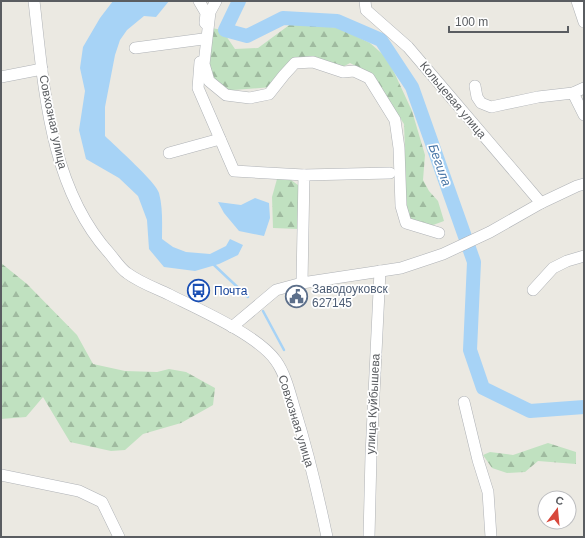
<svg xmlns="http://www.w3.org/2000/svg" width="585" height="538" font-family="Helvetica,sans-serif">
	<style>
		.forest { fill: url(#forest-firs) }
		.water { fill: #a7d3f6 }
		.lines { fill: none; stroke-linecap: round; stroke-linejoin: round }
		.stream { stroke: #a7d3f6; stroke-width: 2.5 }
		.river { stroke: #a7d3f6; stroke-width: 14 }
		.minor-casing { stroke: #afb2b6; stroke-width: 12 }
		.minor { stroke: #fff; stroke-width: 11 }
		.labels { text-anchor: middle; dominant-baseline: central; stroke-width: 3.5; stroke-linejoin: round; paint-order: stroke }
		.street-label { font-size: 12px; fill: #5a5d61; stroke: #fff }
		.service-label { font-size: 12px; fill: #4e5e75; stroke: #fff; text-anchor: start }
		.transit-label { font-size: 12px; fill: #164399; stroke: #fff; text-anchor: start }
		.water-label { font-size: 13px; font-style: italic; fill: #4775a6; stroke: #fff }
	</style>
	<defs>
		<pattern id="forest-firs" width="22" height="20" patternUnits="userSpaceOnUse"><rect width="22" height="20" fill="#c0e1c0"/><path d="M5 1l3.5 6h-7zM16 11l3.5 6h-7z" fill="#9fba9f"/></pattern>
	</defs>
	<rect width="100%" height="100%" fill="#ebe9e2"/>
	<g class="forest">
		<polygon points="292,23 339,28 370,43 388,59 412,111 425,155 423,180 429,191 438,201 444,221 425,228 406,219 399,181 405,149 404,124 371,74 350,63 337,70 312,59 284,70 272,87 221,91 206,70 212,28 222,30 235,49 258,48"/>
		<polygon points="287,177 302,188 299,229 273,228 272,197 277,179"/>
		<polygon points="1,263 27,284 77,335 93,364 125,371 157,372 169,369 186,372 215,388 213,405 181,423 143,434 125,450 111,451 70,442 43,397 26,417 1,419"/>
		<polygon points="548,443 576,452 576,464 538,461 525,472 507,473 492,468 483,455 490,452 513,455"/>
	</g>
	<g class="water">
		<path d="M113,1H169L156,17L144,16L127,30L120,40L115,55L105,107V136C115,146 156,182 159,193C163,208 162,224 162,239L173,247L186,252L210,254L226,246L230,239L243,245L238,255L219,264L195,271L164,267L149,249L147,220L138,196L119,178L86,159L79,130L85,91L80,68L83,47L100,18Z"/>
		<polygon points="255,198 269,203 270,218 264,236 239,231 224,213 218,202 241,205"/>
	</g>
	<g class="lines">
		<g class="stream">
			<polyline points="213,264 248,297"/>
			<polyline points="263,311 284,350"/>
		</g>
		<polyline class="river" points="239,1 225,30 247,36 283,18 337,21 381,40 412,87 474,262 470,350 483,388 530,411 584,407"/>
		<defs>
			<g id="minor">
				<path d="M34,1C44,87 49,187 110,254C115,260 121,269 127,273C139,282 155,288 168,294C198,309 258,335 276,361C286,375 290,394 295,410C308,452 318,494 327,537"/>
				<polyline points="199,1 206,13 205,23"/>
				<polyline points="216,1 210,12 204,64 209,81 226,95 250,98 269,94 284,75 295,63 313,62 343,72 354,71 369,78 395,120 399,148 401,206 406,223 439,233"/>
				<polyline points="365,1 366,10 408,47 541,203"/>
				<polyline points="577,1 584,22"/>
				<polyline points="135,48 203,39"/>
				<polyline points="200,62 198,88 234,171 304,175"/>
				<polyline points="1,77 42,69"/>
				<polyline points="475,86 477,97 481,103 491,107 538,97 573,93 584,88"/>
				<polyline points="573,93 584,115"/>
				<polyline points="169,153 220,139"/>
				<polyline points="302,283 304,175 390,173"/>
				<polyline points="533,290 553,268 567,261 584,256"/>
				<polyline points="232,327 276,290 302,283 401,268 443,254 490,232 541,203 577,186 584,184"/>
				<polyline points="464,402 478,460 488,492 491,537"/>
				<polyline points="1,475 79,491 102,502 119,537"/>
				<polyline points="369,537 371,455 380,271"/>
			</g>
		</defs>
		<use href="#minor" class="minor-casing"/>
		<use href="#minor" class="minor"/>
	</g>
	<defs>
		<symbol id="bus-ring" viewBox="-11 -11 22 22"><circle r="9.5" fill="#fff" stroke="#1a4fb4" stroke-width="1.5"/><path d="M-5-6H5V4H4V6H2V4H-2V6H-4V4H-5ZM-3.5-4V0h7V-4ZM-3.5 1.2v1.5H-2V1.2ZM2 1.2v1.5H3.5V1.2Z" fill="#1a4fb4"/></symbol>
		<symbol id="civic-ring" viewBox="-11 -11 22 22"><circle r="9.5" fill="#fff" stroke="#5c6f8a" stroke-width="1.5"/><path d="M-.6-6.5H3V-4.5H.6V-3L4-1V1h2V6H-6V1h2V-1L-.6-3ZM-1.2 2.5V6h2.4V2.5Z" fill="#5c6f8a"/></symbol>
	</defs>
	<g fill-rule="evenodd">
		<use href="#bus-ring" x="186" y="278" width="25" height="25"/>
		<use href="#civic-ring" x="284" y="284" width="25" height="25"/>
	</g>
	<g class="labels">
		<g class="street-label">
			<text transform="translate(453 100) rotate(50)">Кольцевая улица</text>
			<text transform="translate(53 122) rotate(78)">Совхозная улица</text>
			<text transform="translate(373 404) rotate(-87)">улица Куйбышева</text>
			<text transform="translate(296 421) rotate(73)">Совхозная улица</text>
		</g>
		<g class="service-label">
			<text x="312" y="289">Заводоуковск<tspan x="312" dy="14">627145</tspan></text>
		</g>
		<g class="transit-label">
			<text x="214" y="291">Почта</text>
		</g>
		<g class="water-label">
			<text transform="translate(440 165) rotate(70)">Бегила</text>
		</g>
	</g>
	<rect width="585" height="538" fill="none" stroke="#5a5d61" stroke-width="4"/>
	<g transform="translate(557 510) rotate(16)"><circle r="19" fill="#ffffff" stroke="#bdbec0"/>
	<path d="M0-3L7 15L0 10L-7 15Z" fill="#d8483b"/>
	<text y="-6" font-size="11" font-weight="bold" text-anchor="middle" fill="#5a5d61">С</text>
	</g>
	<path d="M449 26v6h119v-6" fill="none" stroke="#5a5d61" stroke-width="2"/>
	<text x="455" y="26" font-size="12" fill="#5a5d61" stroke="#ffffff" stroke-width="3" paint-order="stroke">100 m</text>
</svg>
